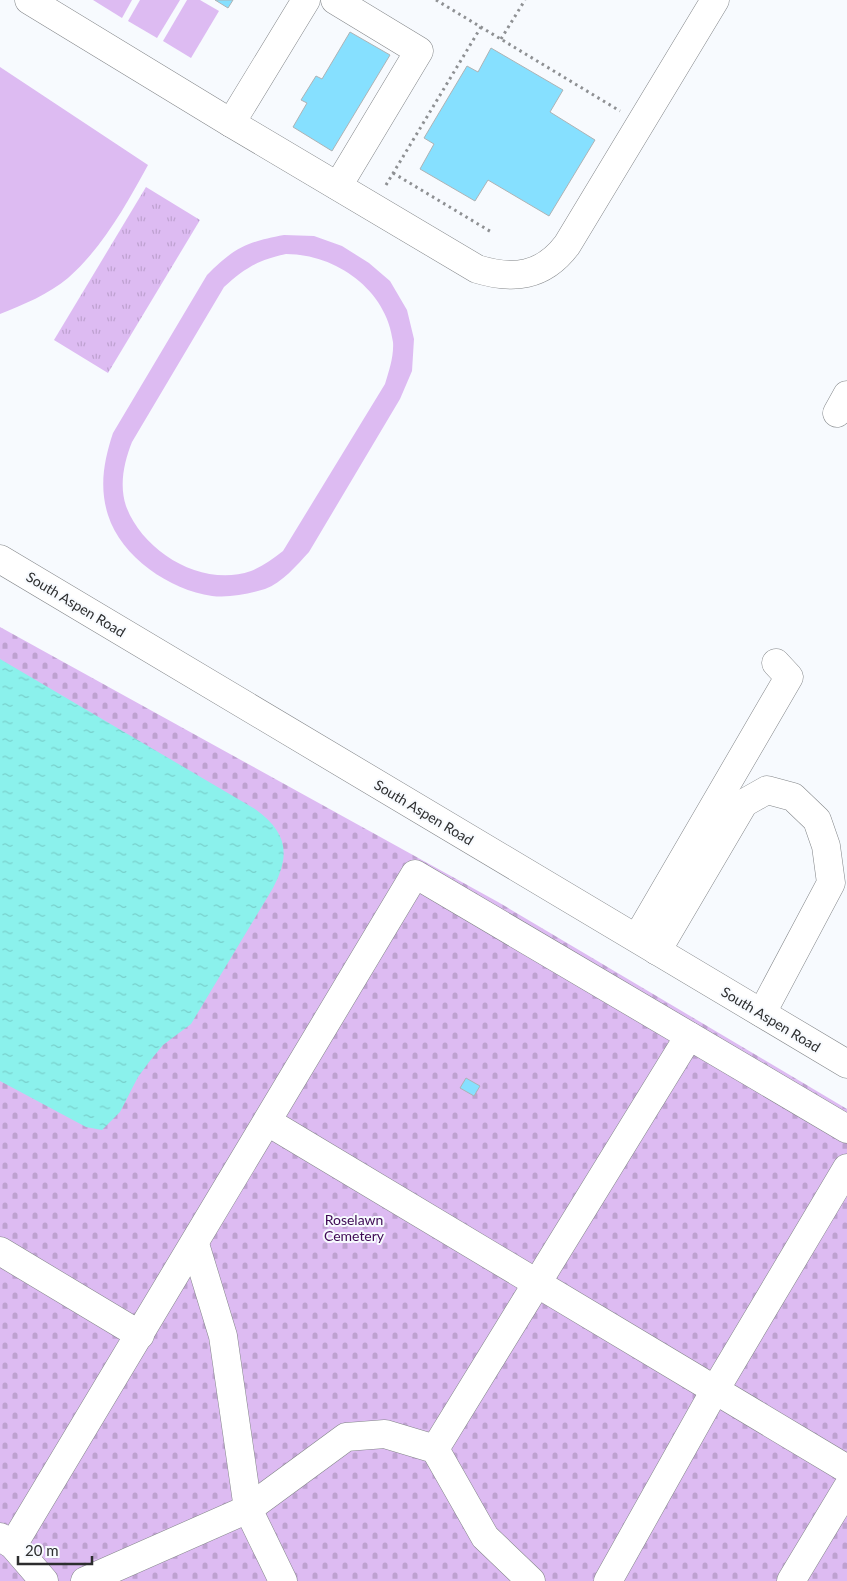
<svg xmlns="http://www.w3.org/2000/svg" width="847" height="1581" font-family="Lato,sans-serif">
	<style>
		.cemetery { fill: url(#cemetery-stones) }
		.park { fill: url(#park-tufts) }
		.pitch { fill: #ddbbf2; fill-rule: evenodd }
		.water { fill: url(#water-ripples) }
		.building { fill: #86e0ff; stroke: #aeb3b5 }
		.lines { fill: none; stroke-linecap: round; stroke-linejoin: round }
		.minor-casing { stroke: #838689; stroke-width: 29 }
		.path { stroke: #8e9093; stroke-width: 3; stroke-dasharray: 2.5 4; stroke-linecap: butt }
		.minor { stroke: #fff; stroke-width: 28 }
		.labels { text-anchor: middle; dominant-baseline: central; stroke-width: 4; stroke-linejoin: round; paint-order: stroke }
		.street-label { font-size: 14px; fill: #2c2d2e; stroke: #f7fafe }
		.park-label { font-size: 14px; fill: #3e0954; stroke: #f7fafe }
	</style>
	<defs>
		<pattern id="cemetery-stones" width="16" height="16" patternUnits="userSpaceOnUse" patternTransform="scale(1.25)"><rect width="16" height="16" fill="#ddbbf2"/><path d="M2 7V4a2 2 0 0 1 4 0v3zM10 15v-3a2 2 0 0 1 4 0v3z" fill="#bea1d0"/></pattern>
		<pattern id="park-tufts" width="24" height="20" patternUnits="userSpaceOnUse" patternTransform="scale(1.25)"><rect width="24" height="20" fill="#ddbbf2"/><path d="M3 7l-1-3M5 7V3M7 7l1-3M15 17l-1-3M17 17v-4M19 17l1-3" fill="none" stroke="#bea1d0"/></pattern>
		<pattern id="water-ripples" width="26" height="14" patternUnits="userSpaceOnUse" patternTransform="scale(1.25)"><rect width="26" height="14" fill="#8bf1ec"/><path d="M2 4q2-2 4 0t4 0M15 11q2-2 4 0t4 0" fill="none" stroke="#78cfcb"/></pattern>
	</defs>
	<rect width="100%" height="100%" fill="#f7fafe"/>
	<polygon class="cemetery" points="0,627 498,902 847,1109 847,1581 0,1581"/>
	<polygon class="park" points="146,187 200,220 108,373 54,340"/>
	<g class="pitch">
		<polygon points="93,0 132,0 122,18"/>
		<polygon points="140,0 180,0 157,38 128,21"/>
		<polygon points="187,0 200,0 219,11 191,58 163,41"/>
		<path d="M0,67L148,165C126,205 103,247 68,278C49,294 23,305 0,314Z"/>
		<path d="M284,235L314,236L342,246L369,263L390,281L407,310L414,339L412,371L400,399L309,552C297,565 282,583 265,589C249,594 229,598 212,596C170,590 121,557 108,515C99,487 104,460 113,433L207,275C234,248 246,242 284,235ZM286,254C336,254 387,290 393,342C394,356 389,371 385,384L283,551C273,559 263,566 251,571C202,588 143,552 126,506C119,485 124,462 132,442L224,287C245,268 258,260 286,254Z"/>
	</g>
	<path class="water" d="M0,659L255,809C287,832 291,854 273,888L191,1024L163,1045L149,1062L138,1077L120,1112L102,1130L86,1127L0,1081Z"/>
	<g class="building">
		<polygon points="215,0 233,0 228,8"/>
		<polygon points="350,32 390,55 332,151 293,127 307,103 301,100 316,76 322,79"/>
		<polygon points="491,48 563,90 550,112 595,140 549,216 488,180 475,201 420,169 434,144 424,138 467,66 478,72"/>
		<polygon points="466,1078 480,1086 474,1096 460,1088"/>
	</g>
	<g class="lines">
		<defs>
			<g id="minor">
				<path d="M29,0L231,123L477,269C513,280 543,277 567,245L715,0"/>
				<polyline points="335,0 419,51 338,186"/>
				<polyline points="231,123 306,0"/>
				<polyline points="837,413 847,395"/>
				<polyline points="0,559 847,1064"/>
				<polyline points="637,938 789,677 776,663"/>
				<polyline points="657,951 744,803 767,790 793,797 817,820 826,846 831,883 762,1013"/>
				<polyline points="268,1122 847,1469"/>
				<polyline points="195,1244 223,1336 248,1509 283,1581"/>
				<polyline points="0,1251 140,1335"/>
				<polyline points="435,1449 689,1036"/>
				<polyline points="0,1537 13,1545 44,1581"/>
				<polyline points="13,1545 415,874 847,1129"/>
				<polyline points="85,1581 248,1509 346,1437 385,1434 435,1449 485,1537 531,1581"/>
				<polyline points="608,1581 715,1390 847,1168"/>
				<polyline points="791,1581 847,1488"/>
			</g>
		</defs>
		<use href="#minor" class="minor-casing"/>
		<g class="path">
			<polyline points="436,0 620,111"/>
			<polyline points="501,39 525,0"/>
			<polyline points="393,173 493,233"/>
			<polyline points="386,185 481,27"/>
		</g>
		<use href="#minor" class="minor"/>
	</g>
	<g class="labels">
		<g class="street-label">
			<text transform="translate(76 604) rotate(31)">South Aspen Road</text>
			<text transform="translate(424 812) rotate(31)">South Aspen Road</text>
			<text transform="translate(771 1019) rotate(31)">South Aspen Road</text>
		</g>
		<g class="park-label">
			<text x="354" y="1219">Roselawn<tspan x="354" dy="16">Cemetery</tspan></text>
		</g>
	</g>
	<path d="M18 1556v8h74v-8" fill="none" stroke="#2c2d2e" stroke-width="2.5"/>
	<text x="25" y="1556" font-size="15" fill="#2c2d2e" stroke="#f7fafe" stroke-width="4" paint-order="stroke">20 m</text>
</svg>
